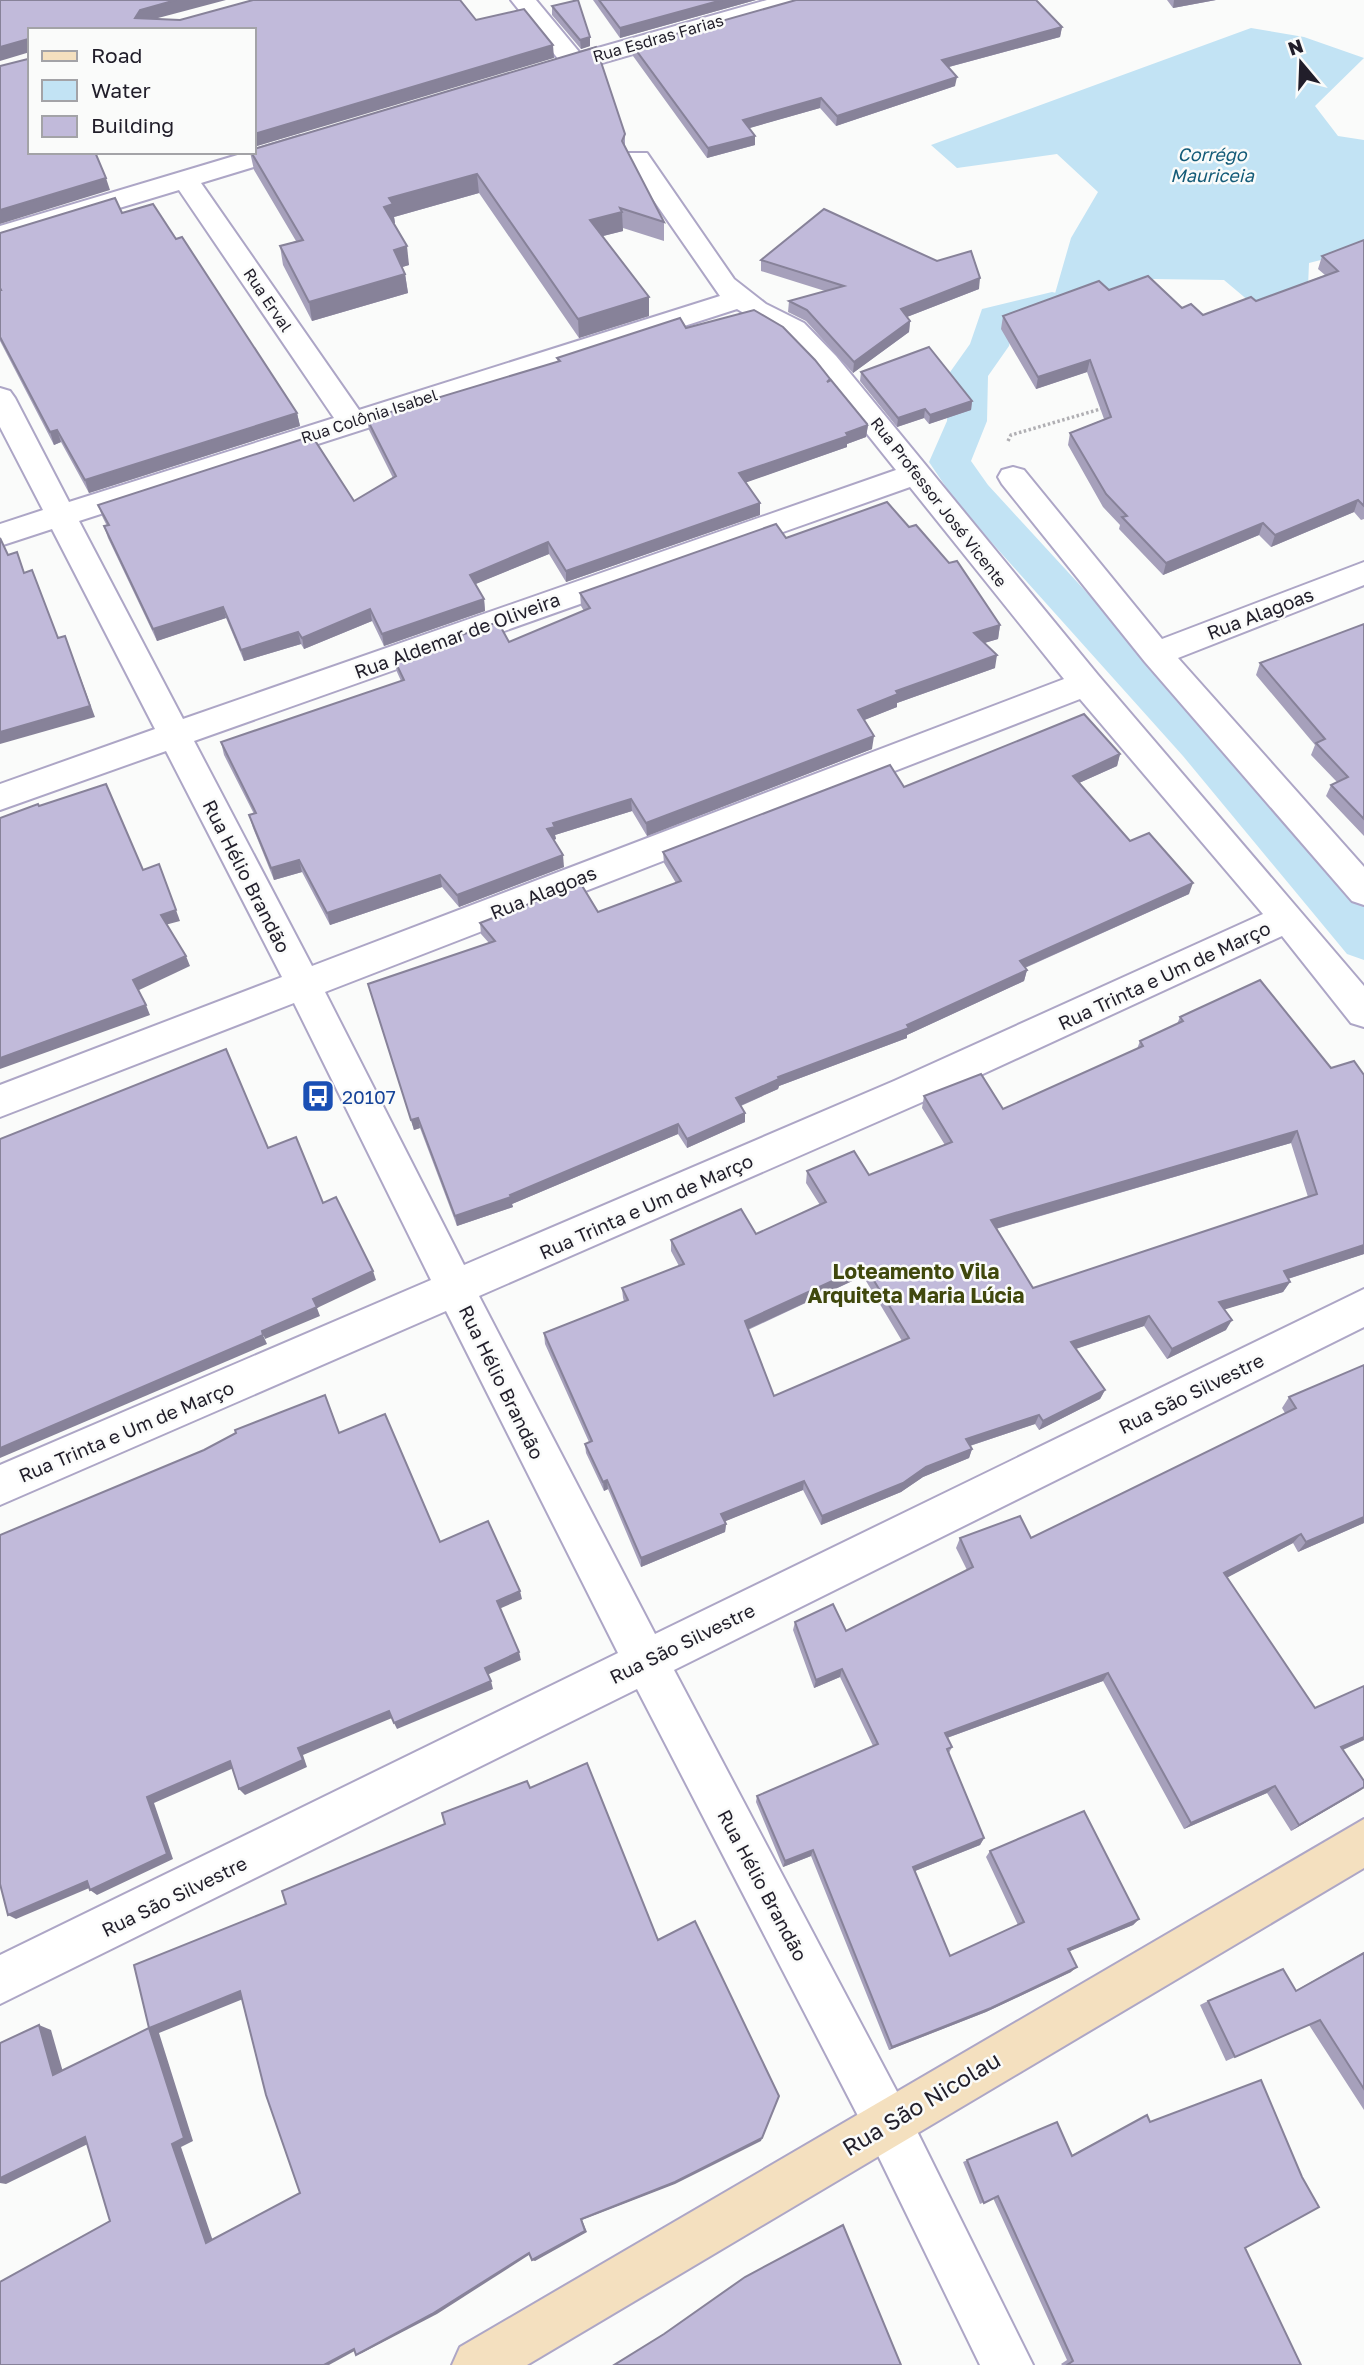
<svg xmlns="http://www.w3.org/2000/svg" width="1364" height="2365" font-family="'Golos Text',sans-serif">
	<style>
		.water { fill: #c2e3f4 }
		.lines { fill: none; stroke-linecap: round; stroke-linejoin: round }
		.canal { fill: #c2e3f4; fill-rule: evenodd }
		.minor-casing { stroke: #ada6c6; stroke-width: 4 }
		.secondary-casing { stroke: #ada6c6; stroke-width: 4 }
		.path { stroke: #b0afb3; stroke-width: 3.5; stroke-dasharray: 2.5 2.5; stroke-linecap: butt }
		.minor { fill: #fff; fill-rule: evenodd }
		.secondary { fill: #f4e0bf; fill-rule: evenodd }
		.wall { fill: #a6a0bb; fill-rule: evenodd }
		.shaded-wall { fill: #878299 }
		.building { fill: #c1bada; stroke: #878299; stroke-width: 2; fill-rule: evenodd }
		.labels { text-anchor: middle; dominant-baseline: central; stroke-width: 5; stroke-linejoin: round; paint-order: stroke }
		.far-street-label { font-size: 16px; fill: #211e2a; stroke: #fafbfa }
		.far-water-label { font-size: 18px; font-style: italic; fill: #135b78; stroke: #fafbfa }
		.street-label { font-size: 19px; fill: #211e2a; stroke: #fafbfa }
		.transit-label { font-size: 19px; fill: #164399; stroke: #fafbfa; text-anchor: start }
		.neighbourhood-label { font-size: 21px; font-weight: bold; fill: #40480d; stroke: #fafbfa }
		.near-street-label { font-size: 23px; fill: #211e2a; stroke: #fafbfa }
	</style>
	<rect width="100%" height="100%" fill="#fafbfa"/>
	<polygon class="water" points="1251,28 1304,37 1364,58 1315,106 1338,136 1364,140 1364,249 1309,263 1308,287 1256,307 1224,280 1153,279 1052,304 1071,238 1098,192 1057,154 957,168 931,145"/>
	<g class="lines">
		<polygon class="canal" points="1052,292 1066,295 1071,304 1066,313 1013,326 1009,346 988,376 987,421 971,461 988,485 1215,732 1364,906 1364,960 1347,954 1183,756 958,505 929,462 947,421 948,375 970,344 982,309"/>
		<defs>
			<g id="minor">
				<polygon points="511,0 536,0 580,53 767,0 806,0 803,5 550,78 541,75 537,70 541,65 559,60"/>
				<path d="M301,136L310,138L314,144L310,150L201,183L359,410L720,296L625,159L629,153H647L734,279L766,304L804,323L836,356L1098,675L1364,986V1027L1351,1023L1282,936L920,1103L479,1296L655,1634L1364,1289V1327L674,1670L904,2105L1033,2365H980L870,2139L637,1689L0,2004V1955L618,1653L446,1311L0,1505V1465L431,1280L294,1003L0,1117V1085L282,977L166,751L0,810V784L155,729L52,529L0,546V524L43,510L0,427V388L10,391L15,398L69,502L334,418L179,190L0,244V226ZM737,309L784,337L816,370L896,470L183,719L79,521ZM910,487L1064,679L312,966L194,741ZM1080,699L1263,914L894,1081L464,1265L325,992Z"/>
				<polygon points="1013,467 1024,470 1162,639 1364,562 1364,585 1178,658 1364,867 1364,905 1352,901 1145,662 1002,484 998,477 1002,470"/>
			</g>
			<polygon id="secondary" points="1364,1819 1364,1868 527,2365 452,2365 460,2347"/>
		</defs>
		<use href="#minor" class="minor-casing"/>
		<use href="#secondary" class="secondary-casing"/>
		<polyline class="path" points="1008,441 1011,435 1104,408"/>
		<use href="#minor" class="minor"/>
		<use href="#secondary" class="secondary"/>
	</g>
	<g class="wall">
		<polygon points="593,0 756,0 620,38"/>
		<polygon points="1167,0 1216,0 1173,8"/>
		<polygon points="552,6 590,46 581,49 552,15"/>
		<polygon points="1062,27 1060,37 949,67 955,86 836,126 820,108 749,128 755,145 707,158 633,56 633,46"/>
		<polygon points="625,134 625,147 664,222 664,241 623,228 623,231 603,236 649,316 579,338 479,193 394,217 395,223 394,224 409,265 402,267 405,274 408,293 312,321 283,265 280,246 296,241 254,170 250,152"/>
		<polygon points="122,213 176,239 297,413 300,426 89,493 61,442 54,445 0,341 0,233"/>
		<polygon points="1364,240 1364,519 1361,520 1354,512 1271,547 1259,535 1163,575 1119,529 1120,525 1103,507 1068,445 1070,433 1104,419 1087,372 1036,389 1001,329 1003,316 1109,290 1182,308 1203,315 1256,301 1325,275 1318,269 1322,256"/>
		<polygon points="761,260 979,289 907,317 910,321 909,332 853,373 806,321 788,312 789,301 825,291 761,271"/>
		<polygon points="686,328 830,379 830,381 868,425 866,437 847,444 847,447 746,482 760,503 760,515 566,582 549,554 475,584 484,599 485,611 384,646 372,621 304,649 301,644 244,661 226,618 157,641 108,538 104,526 107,526 102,516 98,505 354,501 393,478 369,430 367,419 558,362 557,358"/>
		<polygon points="861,372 972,401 971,410 929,424 924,418 897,427 860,381"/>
		<polygon points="909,527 1000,625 998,639 984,643 995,668 897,703 897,707 864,720 872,749 647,836 632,811 555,835 556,839 554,840 564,867 459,907 442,887 330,925 302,872 274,880 253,828 249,815 254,814 224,755 221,742 401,681 397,672 394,659 509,642 584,611 581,606 580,593 786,538"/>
		<polygon points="1364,624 1364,836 1326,796 1331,785 1337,782 1311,755 1315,745 1256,675 1260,663"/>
		<polygon points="1120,754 1117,766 1079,783 1130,841 1189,894 1025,968 1027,970 1024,981 907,1035 907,1038 779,1086 778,1089 741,1106 745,1113 745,1122 687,1148 678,1134 512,1204 513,1207 457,1226 420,1128 414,1130 368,984 489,943 481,934 480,923 598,912 676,883 664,863 663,852 904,787"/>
		<path d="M1180,1017L1331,1068L1364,1075V1254L1288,1279L1290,1282L1283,1292L1224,1309L1226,1330L1167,1359L1144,1326L1076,1349L1105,1390L1100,1399L1039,1430L1035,1424L970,1446L972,1449L969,1458L923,1477L901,1492L821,1525L803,1490L725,1521L726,1524L725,1532L641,1567L608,1489L604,1491L586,1453L585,1444L589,1442L545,1344L544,1333L624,1301L623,1298L622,1288L679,1266L671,1251V1240L756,1234L820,1205L806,1183L807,1171L869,1175L945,1145L922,1108L924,1096L1003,1109L1137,1049L1140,1041L1177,1024ZM1291,1143L1308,1197L1033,1288L996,1229ZM863,1276L902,1341L774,1396L748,1330Z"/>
		<polygon points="1364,1365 1364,1523 1298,1552 1293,1543 1227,1577 1315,1708 1364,1686 1364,1740 1343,1750 1364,1788 1291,1831 1267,1793 1184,1829 1103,1681 947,1738 952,1747 949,1753 984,1838 980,1845 915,1871 950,1956 1018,1925 986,1857 990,1851 1139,1919 1133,1925 1069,1951 1071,1972 986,2012 889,2050 811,1856 783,1867 756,1802 757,1796 873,1746 840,1677 814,1688 793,1630 795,1622 846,1631 967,1570 956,1548 960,1538 1031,1538 1285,1413 1282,1408 1289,1397"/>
		<polygon points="1364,1952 1364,2110 1309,2025 1226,2061 1200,2005 1208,2001 1295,1991"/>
		<polygon points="1147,2115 1150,2122 1245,2248 1301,2365 1062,2365 1061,2364 1067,2360 993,2198 980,2204 963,2162 1057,2122 1072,2155"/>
	</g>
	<g class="shaded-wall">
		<polygon points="176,0 226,0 143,22 135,18 140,10"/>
		<polygon points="722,0 756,0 620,38 620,28"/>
		<polygon points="1174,0 1216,0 1173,8"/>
		<polygon points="1062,27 1060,37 941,69 942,60"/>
		<polygon points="590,37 590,46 581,49 580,40"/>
		<polygon points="28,39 30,52 0,61 0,47"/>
		<polygon points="553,45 554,58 254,147 254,134"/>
		<polygon points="957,77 955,86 836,126 837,116"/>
		<polygon points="821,98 820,108 743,130 743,120"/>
		<polygon points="755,136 755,145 707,158 708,148"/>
		<polygon points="477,174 479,193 394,217 395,223 387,226 384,207 389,198"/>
		<polygon points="106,178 110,190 0,224 0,210"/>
		<polygon points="622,212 623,231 591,239 590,220"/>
		<polygon points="407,246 409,265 396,269 394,250"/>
		<polygon points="405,274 408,293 312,321 309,302"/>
		<polygon points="980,278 979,289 899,320 901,309"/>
		<polygon points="649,297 649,316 579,338 578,319"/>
		<polygon points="910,321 909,332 853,373 854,362"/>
		<polygon points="1090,360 1087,372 1036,389 1038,377"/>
		<polygon points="972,401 971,410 929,424 930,415"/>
		<polygon points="925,409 924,418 897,427 898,418"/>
		<polygon points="297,413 300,426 89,493 85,480"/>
		<polygon points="868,425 866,437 847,444 847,447 739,485 739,473"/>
		<polygon points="57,430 61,442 54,445 50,432"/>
		<polygon points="1358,500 1354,512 1271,547 1275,535"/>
		<polygon points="760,503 760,515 566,582 566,571"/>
		<polygon points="1263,523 1259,535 1163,575 1166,563"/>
		<polygon points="548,542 549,554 471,586 470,575"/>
		<polygon points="484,599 485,611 384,646 382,634"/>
		<polygon points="223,607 226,618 157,641 153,629"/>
		<polygon points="370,609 372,621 304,649 302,638"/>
		<polygon points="1000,625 998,639 971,647 974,633"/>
		<polygon points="298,632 301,644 244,661 241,650"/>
		<polygon points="65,636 95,717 0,744 0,732"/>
		<polygon points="997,655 995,668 897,703 897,707 857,723 858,710 896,691"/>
		<polygon points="874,736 872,749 647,836 646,823"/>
		<polygon points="1120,754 1117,766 1070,787 1073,776"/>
		<polygon points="631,799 632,811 555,835 556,839 548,842 547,829 553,823"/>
		<polygon points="563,855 564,867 459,907 457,895"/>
		<polygon points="299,860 302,872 274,880 271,868"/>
		<polygon points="440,875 442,887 330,925 327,913"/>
		<polygon points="1193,883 1189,894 1017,971 1020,961"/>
		<polygon points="176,910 180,921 165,925 161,915"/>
		<polygon points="186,956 190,966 137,991 133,980"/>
		<polygon points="1027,970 1024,981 907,1035 907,1038 779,1086 778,1089 735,1108 736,1098 778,1077 907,1025"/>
		<polygon points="146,1005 150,1015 0,1069 0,1058"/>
		<polygon points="745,1113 745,1122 687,1148 687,1139"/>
		<polygon points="418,1118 420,1128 414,1130 411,1120"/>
		<polygon points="678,1124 678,1134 512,1204 513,1207 457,1226 455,1216 510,1195"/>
		<polygon points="1297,1131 1291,1143 988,1231 991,1220"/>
		<polygon points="1364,1245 1364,1254 1278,1282 1284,1271"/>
		<polygon points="865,1266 863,1276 744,1331 745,1321"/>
		<polygon points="373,1271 376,1280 317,1308 320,1316 265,1339 262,1331 313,1299"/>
		<polygon points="1290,1282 1283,1292 1213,1313 1219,1302"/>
		<polygon points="1149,1316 1144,1326 1066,1352 1071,1342"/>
		<polygon points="1232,1320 1226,1330 1167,1359 1172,1349"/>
		<polygon points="263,1335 267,1344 0,1458 0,1448"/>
		<polygon points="1105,1390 1100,1399 1039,1430 1043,1421"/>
		<polygon points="1039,1415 1035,1424 963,1448 966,1439"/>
		<polygon points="972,1449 969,1458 923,1477 901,1492 821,1525 822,1516 926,1467"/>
		<polygon points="607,1480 608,1489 604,1491 603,1482"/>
		<polygon points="804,1481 803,1490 721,1523 721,1514"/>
		<polygon points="1364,1517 1364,1523 1298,1552 1306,1542"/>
		<polygon points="726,1524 725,1532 641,1567 641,1558"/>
		<polygon points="1301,1534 1293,1543 1217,1583 1224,1573"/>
		<polygon points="520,1591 522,1599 499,1609 497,1601"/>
		<polygon points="519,1652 521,1660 487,1675 485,1668"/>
		<polygon points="842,1669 840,1677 814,1688 816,1680"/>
		<polygon points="1108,1673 1103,1681 941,1740 945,1733"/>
		<polygon points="491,1681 493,1689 397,1729 394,1723"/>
		<polygon points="389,1711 392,1718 303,1755 307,1767 245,1795 239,1789 298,1748"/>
		<polygon points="1364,1737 1364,1740 1333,1754 1341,1747"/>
		<polygon points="230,1761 236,1767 154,1803 173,1859 97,1895 90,1890 147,1797"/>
		<polygon points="1275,1786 1267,1793 1184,1829 1191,1823"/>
		<polygon points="1364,1788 1358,1792 1291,1831 1299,1825"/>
		<polygon points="984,1838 980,1845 910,1873 913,1867"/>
		<polygon points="813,1850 811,1856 783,1867 785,1861"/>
		<polygon points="87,1881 94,1886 16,1919 8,1915"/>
		<polygon points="1139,1919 1133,1925 1063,1954 1068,1949"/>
		<polygon points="1077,1967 1071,1972 986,2012 889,2050 892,2047"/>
		<polygon points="240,1991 248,1997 159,2033 193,2141 181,2147 214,2244 206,2243 172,2144 149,2028"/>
		<polygon points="39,2025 51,2030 65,2079 53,2075"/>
		<polygon points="85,2137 96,2140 6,2184 0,2183 0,2178"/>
		<polygon points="762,2138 761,2141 675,2184 582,2220 587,2232 535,2261 532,2260 581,2219"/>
		<polygon points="529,2253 532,2253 437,2314 362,2353 356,2355"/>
		<polygon points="360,2348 329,2365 324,2365 354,2349"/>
	</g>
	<g class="building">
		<polygon points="0,0 176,0 140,10 135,18 180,20 253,0 460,0 476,20 524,9 553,45 254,134 254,30 30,30 30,152 95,152 106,178 0,210 0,66 28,59 28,39 0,47"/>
		<polygon points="578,0 590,37 580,40 552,6"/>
		<polygon points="599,0 722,0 620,28"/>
		<polygon points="796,0 1036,0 1062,27 942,60 957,77 837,116 821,98 743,120 755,136 708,148 633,46"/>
		<polygon points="596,47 625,134 622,141 664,222 620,208 622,212 590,220 649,297 578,319 477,174 389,198 393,204 384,207 407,246 394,250 405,274 309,302 280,246 303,240 251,152 254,152 254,149"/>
		<polygon points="115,198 122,213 153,204 176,239 182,237 297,413 85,480 57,430 50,432 0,337 0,290 1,290 0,288 0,233"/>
		<polygon points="824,209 937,261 971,251 980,278 901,309 910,321 854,362 807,310 789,301 844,286 761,260"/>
		<polygon points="1364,240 1364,506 1358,500 1275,535 1263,523 1166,563 1122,517 1127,516 1106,494 1070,433 1111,417 1090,360 1038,377 1003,316 1099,281 1109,290 1148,276 1182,308 1191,304 1203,315 1251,297 1256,301 1338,271 1322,256"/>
		<polygon points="754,310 783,327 815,360 830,379 827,382 831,380 868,425 846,433 848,436 739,473 760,503 566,571 548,542 470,575 484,599 382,634 370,609 302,638 298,632 241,650 223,607 153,629 104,526 109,525 98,505 312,436 354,501 396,476 367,419 560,361 557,358 680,318 686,328"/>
		<polygon points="929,347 972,401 930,415 925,409 898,418 861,372"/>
		<polygon points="887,502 909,527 916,525 949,563 957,561 1000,625 974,633 997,655 896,691 898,694 858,710 874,736 646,823 631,799 553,823 555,827 547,829 563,855 457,895 440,875 327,913 299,860 271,868 249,815 256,813 221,742 404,680 394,659 498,622 509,642 590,608 580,593 776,524 786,538"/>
		<polygon points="0,538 8,555 17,552 24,573 32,570 58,638 65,636 90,706 0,732"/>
		<polygon points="1364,624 1364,819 1331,785 1348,777 1316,743 1325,739 1260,663"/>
		<polygon points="1084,714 1120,754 1073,776 1130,841 1149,833 1193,883 1020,961 1027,970 907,1025 909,1028 778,1077 779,1079 736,1098 745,1113 687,1139 678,1124 510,1195 511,1197 455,1216 418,1118 411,1120 368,984 495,941 480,923 581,884 598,912 681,881 663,852 890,765 904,787"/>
		<polygon points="106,784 143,870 159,864 176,910 161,915 186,956 133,980 146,1005 0,1058 0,818 38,804 39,806"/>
		<path d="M1260,980L1331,1068L1354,1061L1364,1075V1245L1284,1271L1290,1282L1219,1302L1232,1320L1172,1349L1149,1316L1071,1342L1105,1390L1043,1421L1039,1415L966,1439L972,1449L926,1467L903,1483L822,1516L804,1481L721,1514L726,1524L641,1558L607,1480L603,1482L585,1444L592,1441L544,1333L628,1300L622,1288L684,1264L671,1240L741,1209L756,1234L826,1202L807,1171L854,1151L869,1175L952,1142L924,1096L981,1074L1003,1109L1143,1046L1140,1041L1183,1021L1180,1017ZM1297,1131L1317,1194L1033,1288L991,1220ZM865,1266L909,1338L774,1396L745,1321Z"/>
		<polygon points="226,1049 268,1148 296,1137 323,1203 336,1197 373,1271 313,1299 317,1307 262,1331 263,1335 0,1448 0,1139"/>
		<polygon points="1364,1365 1364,1517 1306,1542 1301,1534 1224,1573 1315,1708 1364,1686 1364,1737 1341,1747 1364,1781 1364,1787 1299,1825 1275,1786 1191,1823 1108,1673 945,1733 952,1747 947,1749 984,1838 913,1867 950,1956 1024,1922 990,1851 1084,1811 1139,1919 1068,1949 1077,1967 991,2008 892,2047 813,1850 785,1861 757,1796 878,1744 842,1669 816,1680 795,1622 833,1604 846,1631 973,1567 960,1538 1020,1516 1031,1538 1296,1408 1289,1397"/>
		<polygon points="325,1395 339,1433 385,1414 440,1542 488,1521 520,1591 497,1601 519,1652 485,1668 491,1681 394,1723 389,1711 298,1748 303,1760 239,1789 230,1761 147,1797 167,1854 90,1890 87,1881 8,1915 0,1884 0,1535 204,1450 236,1433 235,1430"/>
		<path d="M587,1763L658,1940L695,1921L779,2096L762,2138L675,2182L581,2219L585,2231L532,2260L529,2253L432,2314L356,2355L354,2349L324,2365H0V2282L110,2221L85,2137L0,2178V2043L39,2025L53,2075L149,2028L134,1965L286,1904L282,1891L445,1824L442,1813L527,1781L530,1788ZM240,1991L266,2095L300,2193L206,2243L172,2144L184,2138L149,2028Z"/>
		<polygon points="1364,1953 1364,2089 1320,2020 1235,2057 1208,2001 1283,1969 1296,1991"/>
		<polygon points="1261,2080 1302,2177 1319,2207 1245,2248 1301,2365 1067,2365 1073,2361 998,2196 984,2203 967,2160 1057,2122 1072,2156 1147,2115 1150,2122"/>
		<polygon points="843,2225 901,2365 614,2365 664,2334 745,2277"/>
	</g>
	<defs>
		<symbol id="bus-square" viewBox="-11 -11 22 22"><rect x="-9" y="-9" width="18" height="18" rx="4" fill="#1a4fb4" stroke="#fafbfa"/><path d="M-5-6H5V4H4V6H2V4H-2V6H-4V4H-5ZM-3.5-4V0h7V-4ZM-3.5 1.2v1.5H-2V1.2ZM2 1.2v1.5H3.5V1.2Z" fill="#fff"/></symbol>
	</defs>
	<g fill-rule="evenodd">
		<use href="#bus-square" x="299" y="1077" width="38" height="38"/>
	</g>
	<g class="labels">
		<g class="far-street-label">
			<text transform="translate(658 38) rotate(-16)">Rua Esdras Farias</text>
			<text transform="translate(268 300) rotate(56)">Rua Erval</text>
			<text transform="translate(369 416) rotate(-18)">Rua Colônia Isabel</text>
			<text transform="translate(939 502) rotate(52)">Rua Professor José Vicente</text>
		</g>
		<g class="far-water-label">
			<text x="1212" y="154">Corrégo<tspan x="1212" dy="21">Mauriceia</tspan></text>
		</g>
		<g class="street-label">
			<text transform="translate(1260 613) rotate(-21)">Rua Alagoas</text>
			<text transform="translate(457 635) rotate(-20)">Rua Aldemar de Oliveira</text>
			<text transform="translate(247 876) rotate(63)">Rua Hélio Brandão</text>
			<text transform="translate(543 892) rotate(-22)">Rua Alagoas</text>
			<text transform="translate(1164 975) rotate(-25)">Rua Trinta e Um de Março</text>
			<text transform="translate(646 1206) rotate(-24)">Rua Trinta e Um de Março</text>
			<text transform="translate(502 1382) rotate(64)">Rua Hélio Brandão</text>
			<text transform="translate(1191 1393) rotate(-26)">Rua São Silvestre</text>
			<text transform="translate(126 1431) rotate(-23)">Rua Trinta e Um de Março</text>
			<text transform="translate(682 1643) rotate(-26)">Rua São Silvestre</text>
			<text transform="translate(763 1885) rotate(62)">Rua Hélio Brandão</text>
			<text transform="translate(174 1896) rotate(-26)">Rua São Silvestre</text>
		</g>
		<g class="transit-label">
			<text x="342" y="1096">20107</text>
		</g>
		<g class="neighbourhood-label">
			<text x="916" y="1271">Loteamento Vila<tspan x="916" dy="24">Arquiteta Maria Lúcia</tspan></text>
		</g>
		<g class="near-street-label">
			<text transform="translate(921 2103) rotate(-31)">Rua São Nicolau</text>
		</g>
	</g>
	<rect x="28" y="28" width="228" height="126" fill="#fafbfa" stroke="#a3a3a7" stroke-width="2"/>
	<rect x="42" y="51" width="35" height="10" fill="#f4e0bf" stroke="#a3a3a7" stroke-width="2"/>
	<text x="91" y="63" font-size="21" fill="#211e2a">Road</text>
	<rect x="42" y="80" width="35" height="21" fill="#c2e3f4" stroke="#a3a3a7" stroke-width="2"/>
	<text x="91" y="98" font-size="21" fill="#211e2a">Water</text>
	<rect x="42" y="116" width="35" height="21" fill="#c1bada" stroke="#a3a3a7" stroke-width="2"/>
	<text x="91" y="133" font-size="21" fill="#211e2a">Building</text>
	<g transform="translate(1301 63) rotate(341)" stroke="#fafbfa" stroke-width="5" paint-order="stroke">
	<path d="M0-5L12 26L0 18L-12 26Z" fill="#211e2a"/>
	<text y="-10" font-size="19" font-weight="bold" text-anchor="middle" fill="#211e2a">N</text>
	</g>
</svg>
